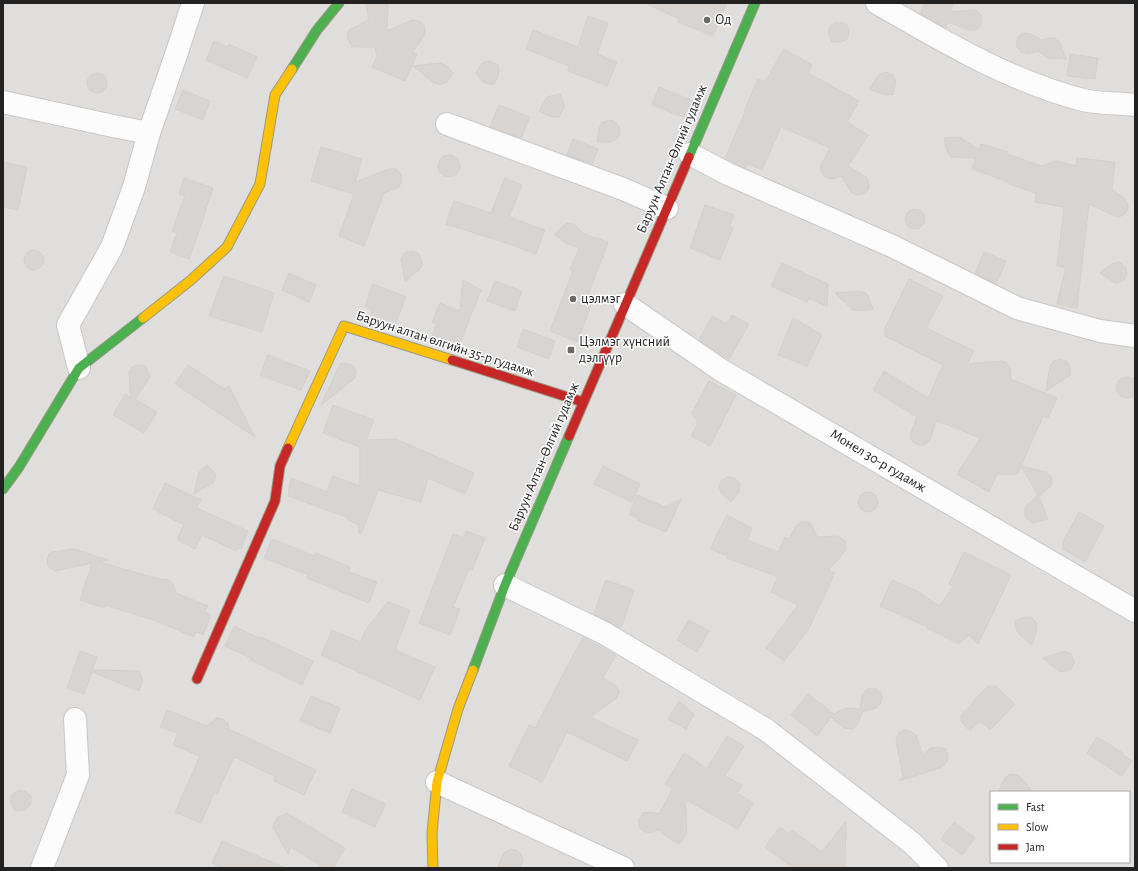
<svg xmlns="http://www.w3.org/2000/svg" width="1138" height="871" font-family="'Alegreya Sans',sans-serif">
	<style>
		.residential { fill: #dfdedc; fill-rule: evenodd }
		.building { fill: #d7d4d2; stroke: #d3d0cc }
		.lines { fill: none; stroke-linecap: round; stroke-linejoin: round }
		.street-casing { stroke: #c9c8c7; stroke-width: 24 }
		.fast-casing { stroke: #999a82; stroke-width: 11 }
		.slow-casing { stroke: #999a82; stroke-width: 11 }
		.jam-casing { stroke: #999a82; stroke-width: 11 }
		.street { stroke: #fdfcfc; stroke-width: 22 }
		.fast { stroke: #4caf50; stroke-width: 9 }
		.slow { stroke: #ffc107; stroke-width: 9 }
		.jam { stroke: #c62828; stroke-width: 9 }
		.poi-dot { fill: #6a6968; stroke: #fff; stroke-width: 1.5 }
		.labels { text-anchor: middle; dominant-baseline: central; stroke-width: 3; stroke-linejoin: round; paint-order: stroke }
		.poi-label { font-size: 14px; fill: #222; stroke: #fff; text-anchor: start }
		.street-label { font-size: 14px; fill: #222; stroke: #fff }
	</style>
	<rect width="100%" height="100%" fill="#f0eeeb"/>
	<path class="residential" d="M3,3H1135V868H3ZM991,792H1129V862H991Z"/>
	<g class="building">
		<polygon points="366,3 388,3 387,31 412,20 419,21 424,25 425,32 424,36 412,53 417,54 405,81 372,67 377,56 375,47 351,47 353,46 350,43 347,37 349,30 369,20"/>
		<polygon points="645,3 727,3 713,36 678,22 679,19"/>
		<polygon points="924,3 953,3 950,12 976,10 981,15 982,22 979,28 973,30 969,30 948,22 945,28 921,14"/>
		<polygon points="588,16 608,23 597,54 617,62 607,86 568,71 569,66 526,49 533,30 578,47"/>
		<polygon points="836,22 843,23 846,24 849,30 848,37 846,40 840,42 832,42 828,32 830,26"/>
		<polygon points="1022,33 1031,34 1042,40 1048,38 1055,38 1060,43 1066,59 1048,58 1038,51 1028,54 1021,52 1017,47 1016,44 1018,37"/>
		<polygon points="214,41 228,47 229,44 257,57 247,78 206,60"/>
		<polygon points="784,49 812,65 808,73 859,101 847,122 868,135 848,166 866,177 868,180 869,187 868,190 863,194 856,195 851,192 842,176 832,179 825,177 823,175 820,169 821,165 830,148 781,127 762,170 749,164 745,168 725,158 745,112 744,111 758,79 765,82"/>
		<polygon points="1070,54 1098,58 1095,79 1067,76"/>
		<polygon points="489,61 498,65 499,70 498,77 493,85 483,82 476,73 482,63"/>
		<polygon points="440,63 447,66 453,73 447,82 441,85 434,83 413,66"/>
		<polygon points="887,72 893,75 896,81 893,95 883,94 869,89 879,74"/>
		<circle cx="97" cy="83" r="10"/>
		<polygon points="659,87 693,101 686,118 652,105"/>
		<polygon points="183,90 210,101 203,120 175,109"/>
		<polygon points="560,94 564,104 564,108 559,117 551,117 539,111 547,97"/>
		<polygon points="499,105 530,117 521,138 490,127"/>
		<polygon points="610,120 614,121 619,126 620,133 619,136 617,139 611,142 597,142 599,128 603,122"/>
		<polygon points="957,137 961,138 979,150 981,144 1008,152 1007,154 1042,166 1056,161 1076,166 1077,158 1115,162 1112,190 1124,198 1128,204 1128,207 1127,211 1122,216 1115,216 1089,204 1077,308 1057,304 1066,267 1057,266 1064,207 1035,202 1036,193 1009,184 1008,182 972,169 976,158 951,157 947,151 944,138"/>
		<polygon points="573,139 598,149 592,164 567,155"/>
		<polygon points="321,147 362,159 355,182 389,169 396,169 401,174 402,181 399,187 384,193 364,246 339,236 354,194 311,181"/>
		<circle cx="449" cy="166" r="11"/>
		<polygon points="3,162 27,167 18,210 3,207"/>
		<polygon points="184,178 213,188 205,211 206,211 189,259 170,252 177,233 172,231 185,196 179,194"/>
		<polygon points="505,178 522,185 509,217 545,230 536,254 506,243 446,224 454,201 491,213"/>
		<polygon points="705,205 734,215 729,227 733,228 720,260 690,248"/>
		<circle cx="915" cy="219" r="10"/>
		<polygon points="567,223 574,224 584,234 608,242 603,256 604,258 602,257 586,301 592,303 577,342 550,331 573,271 570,270 579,248 565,243 554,234"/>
		<circle cx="34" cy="260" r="10"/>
		<polygon points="413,251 419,254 423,264 419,270 405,281 401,259 405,253"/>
		<polygon points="984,252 1006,261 996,284 975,273"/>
		<polygon points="1118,262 1121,263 1126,268 1127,274 1124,280 1118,283 1115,283 1100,273 1111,264"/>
		<polygon points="782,263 828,284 827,307 809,298 807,302 771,286"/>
		<polygon points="289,273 316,285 309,302 282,290"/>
		<polygon points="224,276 274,293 262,332 209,316"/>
		<polygon points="909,279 943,296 926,328 974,351 967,364 1001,361 1005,362 1010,366 1011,379 1057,398 1048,418 1043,416 1021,466 1046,472 1051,476 1052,479 1051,486 1039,496 1048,519 1032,523 1027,519 1025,516 1025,509 1026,506 1038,495 1021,466 1018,473 1013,475 997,474 989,492 957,474 980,438 943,423 942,424 936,421 930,440 925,445 918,445 912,441 910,435 917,417 873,390 884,371 928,398 943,365 885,336 885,328"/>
		<polygon points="463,280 481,290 459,346 432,335 437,324 432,322 440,303 460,311"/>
		<polygon points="495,281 522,291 515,311 487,301"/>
		<polygon points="373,284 406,297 395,326 370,317 373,310 365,306"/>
		<polygon points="860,291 866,293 868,296 873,309 860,311 853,310 835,293"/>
		<polygon points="732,315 749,324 729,359 699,340 712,316 727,324"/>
		<polygon points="793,318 822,335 807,366 778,355"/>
		<polygon points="523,329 555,341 549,359 517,347"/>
		<polygon points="268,355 310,371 301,390 260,375"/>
		<polygon points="1061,359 1067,362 1069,365 1070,368 1070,375 1046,391 1050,366 1054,361"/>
		<polygon points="343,363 350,364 353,366 356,371 355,378 321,405 340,364"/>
		<polygon points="136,365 143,365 146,367 150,377 135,399 157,412 144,433 113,415 125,394 131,398 129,372 133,366"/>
		<polygon points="188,365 224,389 229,386 255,437 175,384"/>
		<polygon points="1127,377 1135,379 1135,396 1127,398 1120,396 1116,391 1116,388 1118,381 1123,378"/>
		<polygon points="709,381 736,395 710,446 691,436 698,423 692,413"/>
		<polygon points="333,405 374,420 366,440 396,439 474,473 465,494 428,478 421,502 378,490 361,534 359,533 359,525 348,520 349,518 288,496 291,478 327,492 333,476 360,486 360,447 323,433"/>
		<polygon points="207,465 216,474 214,482 194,494 199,472"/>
		<polygon points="603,466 640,484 632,502 594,484"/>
		<polygon points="727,477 734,478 739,482 740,485 739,492 731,502 722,494 719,487 721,481"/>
		<polygon points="165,483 201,500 197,508 248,531 241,549 238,547 236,551 202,535 195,549 177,539 184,525 153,509"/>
		<circle cx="868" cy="502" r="10"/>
		<polygon points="637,495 665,507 681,499 666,532 637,520 638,518 629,514"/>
		<polygon points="1079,512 1104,526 1085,562 1063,549 1063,542"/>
		<polygon points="727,515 752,528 747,540 778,552 785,537 789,539 796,526 802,522 808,522 811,524 817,537 836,536 840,537 845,541 846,548 845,551 829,570 835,573 808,630 784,661 766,648 798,605 771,592 778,577 727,558 728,556 710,549"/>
		<polygon points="466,531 485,538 472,570 469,569 453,607 460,609 450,635 419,623 453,534 464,538"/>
		<polygon points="272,539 315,556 316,553 350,567 349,572 377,582 369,603 307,578 308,575 264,558"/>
		<polygon points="74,549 108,560 99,562 159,579 169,580 174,585 176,593 208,606 205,612 211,615 203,635 196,632 194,637 154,620 105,605 104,608 80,600 92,563 55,571 48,566 47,561 49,554 52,552"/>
		<polygon points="964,552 1011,575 978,644 969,635 959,644 927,628 928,627 880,606 892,580 917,591 939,606 953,587 949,584"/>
		<polygon points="606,580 634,590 621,628 595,615 596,613 594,613"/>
		<polygon points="388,602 410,610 395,650 435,667 420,700 321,655 332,630 360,642 367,628"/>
		<polygon points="1024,617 1031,617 1036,622 1037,626 1037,629 1032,645 1019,634 1017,631 1015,621"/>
		<polygon points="689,620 709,631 697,652 677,640"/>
		<polygon points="234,626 261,639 261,637 313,661 302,685 251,660 251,658 225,646"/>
		<polygon points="583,637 616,655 603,678 615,685 619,691 617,698 590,717 638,740 627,761 567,732 542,782 509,766 529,725 535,728"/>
		<polygon points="80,651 97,657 92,670 139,671 143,680 139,691 92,672 84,694 67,688"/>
		<polygon points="1065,651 1071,654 1074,660 1074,663 1071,669 1065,672 1059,671 1043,658"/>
		<polygon points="988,686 995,686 1015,704 990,730 980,721 970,731 961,722 961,715"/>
		<polygon points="869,688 876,689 881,693 882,696 881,703 876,708 863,711 858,723 854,728 850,729 844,728 831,717 817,736 791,715 808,694 834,714 846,708 860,709 862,695 866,690"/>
		<polygon points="311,696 340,708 330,733 300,721"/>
		<polygon points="679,701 694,714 686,729 668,719"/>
		<polygon points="167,710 207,726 217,718 223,719 228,724 229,729 316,770 304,795 274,781 276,777 234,757 217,794 214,793 201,823 175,812 200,756 173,745 178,733 160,727"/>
		<polygon points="904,730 911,731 916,735 923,755 930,748 939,747 946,749 948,756 947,762 942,767 899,781 903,776 896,741 898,734"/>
		<polygon points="727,736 744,746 725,776 742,785 737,793 753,803 738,829 685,799 687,833 680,844 671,840 659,830 650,833 643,831 641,829 639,826 639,819 643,813 650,812 659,814 673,788 665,784 684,753 707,769"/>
		<polygon points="1097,737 1123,753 1122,754 1132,761 1122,776 1087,753"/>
		<polygon points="1011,774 1017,775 1020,777 1033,792 998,792 1005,778"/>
		<polygon points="352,789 386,804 375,827 342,812"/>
		<polygon points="19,790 26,792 31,796 31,803 26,810 15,811 11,804 11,797 13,794"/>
		<polygon points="287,813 345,848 333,868 325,868 291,847 288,854 273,827 274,823 277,818"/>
		<polygon points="846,821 845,868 793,868 765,847 780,827 789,834 792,830 822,852"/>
		<polygon points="954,822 975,838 962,855 941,839"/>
		<polygon points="222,841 286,868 224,868 212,863"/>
		<polygon points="510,849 516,850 521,854 523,861 520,868 497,868 504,853"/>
	</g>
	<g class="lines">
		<defs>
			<g id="street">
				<path d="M877,3C943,41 1009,81 1083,100C1100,104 1118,103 1135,105"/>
				<polyline points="3,102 113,126 149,133 177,52 193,3"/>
				<polyline points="447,124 623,189 667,208"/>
				<polyline points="690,154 728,174 892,246 1017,308 1100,331 1135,336"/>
				<polyline points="625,304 721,370 1135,611"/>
				<polyline points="79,368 68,325 112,247 134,187 149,133"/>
				<polyline points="505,585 604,633 765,729 912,843 937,868"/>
				<polyline points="437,782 623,868"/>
				<polyline points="42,868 78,775 75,719"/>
			</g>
			<g id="fast">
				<polyline points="292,69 317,30 339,3"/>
				<polyline points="689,157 755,3"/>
				<polyline points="3,489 19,467 79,368 143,318"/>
				<polyline points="473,670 505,585 569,436"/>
			</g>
			<g id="slow">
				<polyline points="143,318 191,280 227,247 260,184 275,95 292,69"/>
				<polyline points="288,448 344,326 452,360"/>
				<polyline points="433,868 432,833 437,782 458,709 473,670"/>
			</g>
			<g id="jam">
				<polyline points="452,360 583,402"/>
				<polyline points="569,436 689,157"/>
				<polyline points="197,679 275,501 280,466 288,448"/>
			</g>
		</defs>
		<use href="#street" class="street-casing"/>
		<use href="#fast" class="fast-casing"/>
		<use href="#slow" class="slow-casing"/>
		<use href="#jam" class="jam-casing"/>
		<use href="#street" class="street"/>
		<use href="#fast" class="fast"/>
		<use href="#slow" class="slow"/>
		<use href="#jam" class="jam"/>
	</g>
	<g class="poi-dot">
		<circle cx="707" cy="20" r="4"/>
		<circle cx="573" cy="299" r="4"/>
		<rect x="567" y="346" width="8" height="8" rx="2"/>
	</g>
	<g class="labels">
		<g class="poi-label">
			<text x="715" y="20">Од</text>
			<text x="581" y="299">цэлмэг</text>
			<text x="579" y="342">Цэлмэг хүнсний<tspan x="579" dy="16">дэлгүүр</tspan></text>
		</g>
		<g class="street-label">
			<text transform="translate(672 159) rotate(-67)">Баруун Алтан-Өлгий гудамж</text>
			<text transform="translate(445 344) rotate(18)">Баруун алтан өлгийн 35-р гудамж</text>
			<text transform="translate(544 457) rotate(-67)">Баруун Алтан-Өлгий гудамж</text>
			<text transform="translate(878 461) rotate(31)">Монел 30-р гудамж</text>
		</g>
	</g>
	<rect width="1138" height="871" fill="none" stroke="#222222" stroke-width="8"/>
	<rect x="990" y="791" width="140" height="72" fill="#ffffff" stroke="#a7a7a7"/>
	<rect x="998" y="804" width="20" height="6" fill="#4caf50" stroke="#a7a7a7"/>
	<text x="1026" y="811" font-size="12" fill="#222222">Fast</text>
	<rect x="998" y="824" width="20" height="6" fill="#ffc107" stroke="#a7a7a7"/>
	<text x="1026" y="831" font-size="12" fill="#222222">Slow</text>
	<rect x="998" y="844" width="20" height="6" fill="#c62828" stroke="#a7a7a7"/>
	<text x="1026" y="851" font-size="12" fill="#222222">Jam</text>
</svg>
